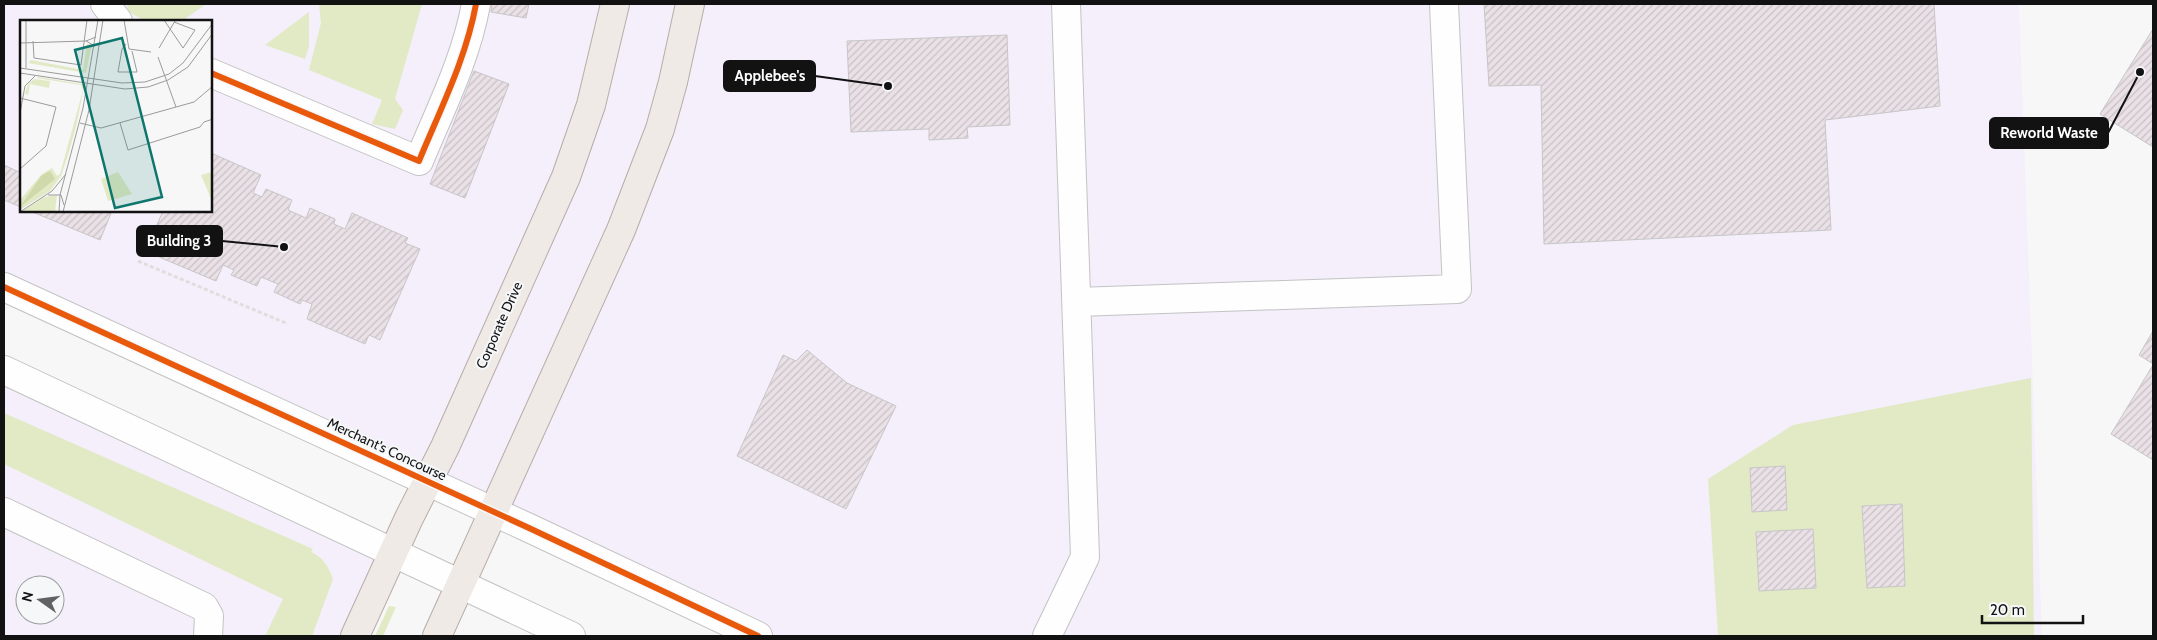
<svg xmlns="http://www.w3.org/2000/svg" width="2157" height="640" font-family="Cabin,sans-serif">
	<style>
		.commercial { fill: #f4effb; fill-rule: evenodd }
		.grass { fill: #e2eac5 }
		.building { fill: url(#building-hatch); stroke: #c7c6c7 }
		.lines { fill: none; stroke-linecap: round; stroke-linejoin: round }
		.minor-casing { stroke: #c3c3c4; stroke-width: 30 }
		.major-casing { stroke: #b7aca7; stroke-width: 30 }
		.path { stroke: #dedede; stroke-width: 3; stroke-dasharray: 4 2.5; stroke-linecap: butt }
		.minor { stroke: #fefefe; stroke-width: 28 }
		.major { stroke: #f0eae7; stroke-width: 28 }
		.cycleway-casing { stroke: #f6f7f9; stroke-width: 9 }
		.cycleway { stroke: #e8590c; stroke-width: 6 }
		.labels { text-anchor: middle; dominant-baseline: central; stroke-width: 4; stroke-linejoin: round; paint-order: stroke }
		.street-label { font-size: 14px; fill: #121213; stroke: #f6f7f9 }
		.inset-road { fill: none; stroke: #9b9b9c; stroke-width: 1 }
		.view { fill: #0f766e; fill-opacity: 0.15; stroke: #0f766e; stroke-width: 2.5 }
		.inset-edge { fill: none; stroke: #121213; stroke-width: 2.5 }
		.leader { fill: none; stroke: #121213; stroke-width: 2 }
		.callout-dot { fill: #121213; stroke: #f6f7f9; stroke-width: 2 }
		.callout { fill: #121213; stroke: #121213; stroke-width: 2 }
		.callout-label { font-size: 15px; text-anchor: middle; font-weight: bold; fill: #fff }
	</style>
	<defs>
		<pattern id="building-hatch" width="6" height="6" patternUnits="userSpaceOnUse" patternTransform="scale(1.25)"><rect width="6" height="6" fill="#eae1e7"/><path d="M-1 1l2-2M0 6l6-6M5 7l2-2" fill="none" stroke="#c8c0c5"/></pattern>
	</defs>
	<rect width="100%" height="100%" fill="#f7f7f8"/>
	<g class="commercial">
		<path d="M4,4H2019L2042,636H758L4,287ZM21,21H211V211H21Z"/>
		<path d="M4,370L393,553L355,636H4ZM25,585H55V615H25Z"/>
	</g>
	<g class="grass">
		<polygon points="127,4 206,4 182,21 146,21 128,12"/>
		<polygon points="319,4 422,4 395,99 403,110 395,129 372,124 382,100 309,70 321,23"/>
		<polygon points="309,12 309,47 305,59 265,45"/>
		<polygon points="2031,378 2034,636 1718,636 1708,479 1793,425"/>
		<path d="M4,413L313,549L311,552C324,558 328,566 333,579L312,636H265L283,599L4,464Z"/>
		<polygon points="389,606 396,607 383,636 375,636"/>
	</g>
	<g class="building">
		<polygon points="492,4 529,4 526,18 491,12"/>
		<polygon points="1484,4 1934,4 1940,106 1825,120 1831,230 1544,244 1541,85 1489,86"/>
		<polygon points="2153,29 2153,147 2100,114"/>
		<polygon points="1007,35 1010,125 967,127 968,138 929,140 929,129 851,132 847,41"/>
		<polygon points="474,71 509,84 465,198 430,184"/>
		<polygon points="211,153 261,175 253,193 262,197 266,189 292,200 288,210 306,218 310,208 335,219 334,224 345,229 352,213 408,238 405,243 420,249 380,340 369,335 365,344 307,319 312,304 302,300 300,304 274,292 278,284 261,277 257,286 231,275 234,270 223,265 216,281 159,257 162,251 148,245 163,211 211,211"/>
		<polygon points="4,165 21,173 21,207 4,200"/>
		<polygon points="30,211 112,211 100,240"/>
		<polygon points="2153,331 2153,364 2139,355"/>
		<polygon points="807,350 847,383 896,406 846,509 737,456 783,355 796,361"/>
		<polygon points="2153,365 2153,460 2111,434"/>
		<polygon points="1785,466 1787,510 1752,512 1750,468"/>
		<polygon points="1902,504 1905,586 1867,588 1862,506"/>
		<polygon points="1813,529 1816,588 1759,591 1756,532"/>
	</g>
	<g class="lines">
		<defs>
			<g id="minor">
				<polyline points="105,4 118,21"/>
				<path d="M211,73L419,161C440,110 466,59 476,4"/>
				<polyline points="4,287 529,528 758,636"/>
				<polyline points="1077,302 1457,289 1444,4"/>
				<polyline points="4,370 571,636"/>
				<polyline points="4,512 204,607 209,616 208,636"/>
				<polyline points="1047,636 1085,557 1066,4"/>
			</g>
			<g id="major">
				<polyline points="355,636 409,518 445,447 566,177 591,105 615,4"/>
				<polyline points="437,636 621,230 660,129 673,82 690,4"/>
			</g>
		</defs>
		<use href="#minor" class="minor-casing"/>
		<use href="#major" class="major-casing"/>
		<polyline class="path" points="138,261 288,324"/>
		<use href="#minor" class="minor"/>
		<use href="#major" class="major"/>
		<defs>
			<g id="cycleway">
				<path d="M211,73L419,161C440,110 466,59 476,4"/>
				<polyline points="4,287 529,528 758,636"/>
			</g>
		</defs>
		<use href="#cycleway" class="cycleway-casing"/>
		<use href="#cycleway" class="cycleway"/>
	</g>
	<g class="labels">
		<g class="street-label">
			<text transform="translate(499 325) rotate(-66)">Corporate Drive</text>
			<text transform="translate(387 449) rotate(25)">Merchant's Concourse</text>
		</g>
	</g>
	<g transform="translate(20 20)">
		<rect width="192" height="192" fill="#f7f7f8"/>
		<path d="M67,24H72L66,53L8,43L11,40L63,50ZM19,57L62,64L64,67L56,107L48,135L41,156L30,171L0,190V180L22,154L32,148L37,156L40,154L63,70L61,65L16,58ZM14,59L30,61L29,68L10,64L8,75L5,74L8,64ZM98,152L112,174L88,181L81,159ZM192,152H193L192,181L181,155ZM37,175L35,192H1L24,177Z" fill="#e2eac5"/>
		<path d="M30,151L35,159L0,187L21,156Z" fill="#cfd9ac"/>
		<path class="inset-road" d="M104,0L109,29L131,32M144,0L163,28L175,10L154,2M13,21L14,38L61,45L67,0M0,23L66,21M106,24L102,29L98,52H117L112,31M75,26L66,21L76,17M139,28L155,1M138,37L156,87M0,48L102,63L125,62L149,54L163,43L193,3M6,48V0M0,53L105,69L128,67L148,60L168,47L193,13M0,61V78M0,78L36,87L26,126L0,149M0,93L5,66L15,56M60,103L81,108L174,82L193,66M100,103L108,130L180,107L184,102L193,99M28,175H41L44,185M0,192L32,171L46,154M39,192L40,175L63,88L78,0M43,192L69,90L83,0"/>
		<path class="view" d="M102,18L142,177L95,188L55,30Z"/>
		<rect width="192" height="192" class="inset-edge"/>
	</g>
	<path class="leader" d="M888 86L815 76M2140 72L2108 133M284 247L222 241"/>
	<g class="callout-dot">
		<circle cx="888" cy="86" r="5"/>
		<circle cx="2140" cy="72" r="5"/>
		<circle cx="284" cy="247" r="5"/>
	</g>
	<g class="callout">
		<rect x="724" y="61" width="91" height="30" rx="5"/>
		<rect x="1990" y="118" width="118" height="30" rx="5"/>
		<rect x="137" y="226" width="85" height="30" rx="5"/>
	</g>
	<g class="callout-label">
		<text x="770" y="81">Applebee's</text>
		<text x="2049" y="138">Reworld Waste</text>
		<text x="179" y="246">Building 3</text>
	</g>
	<rect width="2157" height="640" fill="none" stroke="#121213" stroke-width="10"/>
	<g transform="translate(40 600) rotate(284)"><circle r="24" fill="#f6f7f9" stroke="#9b9b9d"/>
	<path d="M0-4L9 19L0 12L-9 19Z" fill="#626263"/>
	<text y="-8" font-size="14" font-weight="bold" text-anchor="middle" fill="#121213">N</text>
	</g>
	<path d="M1982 615v8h101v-8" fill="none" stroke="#121213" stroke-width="2.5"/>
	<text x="1990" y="615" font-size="15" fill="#121213" stroke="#f6f7f9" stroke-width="4" paint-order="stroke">20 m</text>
</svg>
